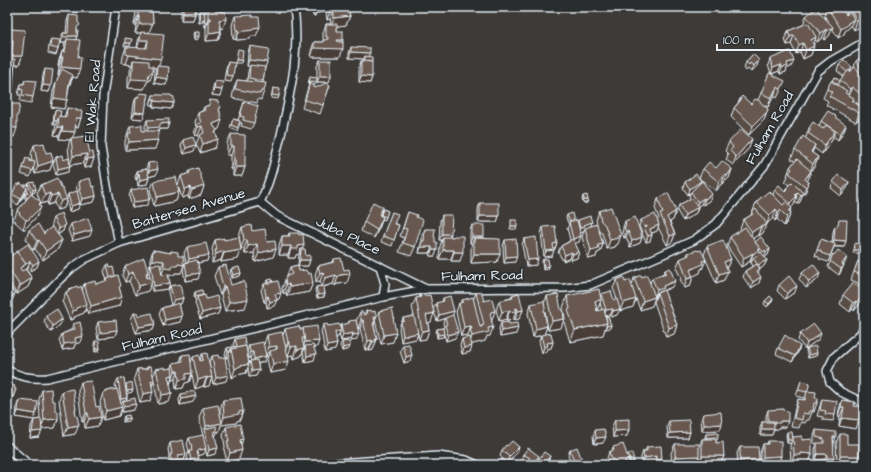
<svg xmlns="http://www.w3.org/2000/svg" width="871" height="472" font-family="'Architects Daughter',sans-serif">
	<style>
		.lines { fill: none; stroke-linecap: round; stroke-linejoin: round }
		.street-casing { stroke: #e8f1f8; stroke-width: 10 }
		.secondary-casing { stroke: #e8f1f8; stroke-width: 12 }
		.street { stroke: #2a2d2e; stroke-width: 7 }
		.secondary { stroke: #2a2d2e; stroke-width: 9 }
		.wall { fill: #594d44; stroke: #e8f1f8; fill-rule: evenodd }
		.shaded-wall { fill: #493e37; stroke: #e8f1f8 }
		.building { fill: #68594f; stroke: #e8f1f8 }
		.labels { text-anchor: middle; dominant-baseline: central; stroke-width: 3.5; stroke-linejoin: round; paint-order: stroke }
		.street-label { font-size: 14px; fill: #e8f1f8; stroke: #2a2d2e }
	</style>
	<rect width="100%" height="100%" fill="#3d3a38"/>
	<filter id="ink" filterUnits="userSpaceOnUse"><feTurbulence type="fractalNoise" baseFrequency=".025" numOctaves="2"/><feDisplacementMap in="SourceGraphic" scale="8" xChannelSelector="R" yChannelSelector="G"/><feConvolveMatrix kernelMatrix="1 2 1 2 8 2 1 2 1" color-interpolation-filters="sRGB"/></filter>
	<g filter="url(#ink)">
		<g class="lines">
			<defs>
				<g id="street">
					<polyline points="116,7 103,96 101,147 107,186 119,243"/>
					<polyline points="260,202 277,216 426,289"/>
					<polyline points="380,266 385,284 383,297"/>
					<polyline points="864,328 860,334 834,357 827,371 830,382 841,392 864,403"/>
					<path d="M7,333L60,279L72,268L85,259L119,243L260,202C271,181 275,158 281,135C291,89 300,54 294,7"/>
					<path d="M7,370C22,377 30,379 47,378L383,297L426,289L565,288L590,285L659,256L694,240L716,224L764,166L818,71L831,61L864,42"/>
				</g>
				<g id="secondary">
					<polyline points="7,447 28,465"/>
					<polyline points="323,465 438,457 466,461 475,465"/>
				</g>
			</defs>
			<use href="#street" class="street-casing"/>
			<use href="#secondary" class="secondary-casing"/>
			<use href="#street" class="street"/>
			<use href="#secondary" class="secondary"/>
		</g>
		<g class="wall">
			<polygon points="138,7 152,7 153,23 148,33 158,66 166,85 154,83 155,72 156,68 153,67 153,71 150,80 147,82 144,89 128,88 128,77 130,74 130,69 132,65 126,64 122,63 123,56 126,47 137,48 138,41 141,33 135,33 136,25 134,25 136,12"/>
			<polygon points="182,7 195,7 195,14 193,20 181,20 181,10"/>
			<polygon points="207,7 223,28 221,28 221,31 218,40 206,41 206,27 205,27 204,20 203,22 199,23 198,14 199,11 204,15"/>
			<polygon points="312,7 348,7 350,16 346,25 337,26 337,31 343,42 340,57 311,57 311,51 314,42 323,42 323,33 326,24 331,24 330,19 327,20 326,12 316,13 315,16 313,16"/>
			<polygon points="827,7 840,7 846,15 849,7 864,7 854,30 851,25 850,27 845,31 844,34 838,38 832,28 829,36 824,40 822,38 817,42 815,40 811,55 803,59 800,52 796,54 791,44 787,45 785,40 788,31 803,25 806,16 827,20 824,15"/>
			<polygon points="69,15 78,31 76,40 78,57 77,78 73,77 69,87 67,100 64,109 51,107 53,91 59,75 58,75 59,66 58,66 59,60 62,51 63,52 65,43 61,43 61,39 63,33 66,33 67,21"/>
			<polygon points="235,16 256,36 251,36 250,39 236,40 236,39 233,39 232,25"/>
			<polygon points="10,29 22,56 19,65 15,65 10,97 9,59 9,49 7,49 7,37"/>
			<polygon points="194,32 198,39 194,40 193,35"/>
			<polygon points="51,39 58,49 56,55 48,53 49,45"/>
			<polygon points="250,46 265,68 263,82 264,91 261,100 258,99 257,103 232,98 234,88 237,80 247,81 248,71 250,66 247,66 248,52"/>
			<polygon points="351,47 368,56 372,77 370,83 359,82 359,67 361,61 364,61 364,59 349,58 349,53"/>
			<polygon points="753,54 757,66 751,72 748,69 746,71 744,68 746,62"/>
			<polygon points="864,55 864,80 862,76 860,78 864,82 864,104 861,107 854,100 853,102 863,108 860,117 856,122 826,105 828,101 823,98 827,89 832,80 840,81 843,76 837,71 839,65 852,67 850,72 853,70 856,61"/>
			<polygon points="770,59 791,67 787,68 786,72 780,74 779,71 772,74 781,90 777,98 774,96 768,107 763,105 768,109 764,120 749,135 731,117 734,108 738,103 740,99 751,104 758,100 761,93 771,74 768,65"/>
			<polygon points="320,60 329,82 317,82 317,66"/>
			<polygon points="228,62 233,76 231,82 224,81 226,68"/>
			<polygon points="45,69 51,86 49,92 41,91 43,75"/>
			<polygon points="310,77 317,82 315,85 312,84 315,88 330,85 320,114 302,108 309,84 308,84 309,80"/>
			<polygon points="25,80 33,97 31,103 20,101 21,95 18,95 19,90 21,84 23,84"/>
			<polygon points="215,81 220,96 212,95 213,87"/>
			<polygon points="273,88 279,96 278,99 271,98"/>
			<polygon points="140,93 148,99 146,104 143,119 132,118 134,103 136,97 138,97"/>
			<polygon points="153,95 171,96 174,103 171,109 153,107 153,105 150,105 151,101"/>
			<polygon points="210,100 220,111 219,129 216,130 215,148 200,153 196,144 199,137 198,135 195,136 194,133 196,127 195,122 198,113 202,111 204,107 209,105"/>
			<polygon points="244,102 254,123 251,129 241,126 242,123 240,123 237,131 230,128 233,119 238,120"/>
			<polygon points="67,108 76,111 81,118 78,127 75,127 72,138 90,153 94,158 91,167 84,168 83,163 70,165 68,172 56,175 53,163 56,157 63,160 70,165 68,147 70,140 59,139 59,136 54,135 56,124 53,124 54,113 55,110 60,116 64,117"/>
			<polygon points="835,118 844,131 838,140 833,136 832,140 822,154 814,148 812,153 818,157 815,166 811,171 807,181 809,182 806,191 802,196 800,202 797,204 795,202 794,205 791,208 790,213 791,213 787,222 784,226 777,219 775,221 773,218 767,224 763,233 759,236 758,235 753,238 755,242 770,249 768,255 765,257 767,260 764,266 760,269 758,273 759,283 751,288 743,277 745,271 753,266 751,263 752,261 750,262 749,262 741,267 727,246 730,237 741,230 740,229 743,220 751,215 752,212 753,211 756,202 763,196 773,195 774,190 785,191 786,188 789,185 785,182 788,176 787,176 790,167 795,161 791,159 795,150 806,137 809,128 819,127 821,121"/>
			<polygon points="147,120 169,123 167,129 159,129 158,133 155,149 125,150 125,141 130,126 142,131 145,131 145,126"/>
			<polygon points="231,134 245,167 242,176 233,176 233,169 231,169 231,155 227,155 227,143"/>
			<polygon points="183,140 194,151 184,154 181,146"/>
			<polygon points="729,142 749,148 733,165 726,160 728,154 725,151"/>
			<polygon points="34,145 46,153 53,161 50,170 35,174 33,167 30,177 21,174 26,158 29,161 32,161 31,154"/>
			<polygon points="148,163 156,175 148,177 149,178 147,184 138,186 137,179 136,180 135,177 137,171 146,169"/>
			<polygon points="864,166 864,176 861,175"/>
			<polygon points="716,168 732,169 729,178 723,184 722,183 716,191 699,178 703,169"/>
			<polygon points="189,171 204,186 201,195 189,199 188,196 182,198 178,186 179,192 176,201 154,206 150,190 154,181 178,185 181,176 188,174"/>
			<polygon points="79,181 92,187 96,196 94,202 80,205 80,204 78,209 69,212 67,201 64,208 57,210 54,203 48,205 47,202 41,204 37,193 41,185 67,198 68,194 78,192 76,187"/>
			<polygon points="685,182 700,183 710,200 703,205 701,204 697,207 698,207 696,213 683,221 677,211 679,205 690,199 689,198 690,193 688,195 683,188"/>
			<polygon points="833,182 849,182 847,188 841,196 831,188"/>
			<polygon points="29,183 36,189 35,192 32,193 33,196 40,205 37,216 25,229 23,229 15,222 16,221 14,220 17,211 26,200 24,197 26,194 25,193 18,205 10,200 12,194 19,185 28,186"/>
			<polygon points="131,190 148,204 146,205 146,206 132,208 129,196"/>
			<polygon points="863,195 864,212 860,211 861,201"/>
			<polygon points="583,196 588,200 587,203 583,203 582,199"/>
			<polygon points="658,199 676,211 673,220 670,222 675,234 672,242 667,245 658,227 657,231 652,233 650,241 646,242 642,234 643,233 642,233 639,226 641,220 657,221 659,218 655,208"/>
			<polygon points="480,203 499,216 497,222 478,222 478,209"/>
			<polygon points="383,207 380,216 383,209 388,211 385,220 382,219 380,226 374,238 361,231 364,222"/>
			<polygon points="599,211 618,244 616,245 615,247 607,249 602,233 599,231 603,244 600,252 597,253 596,257 588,259 582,237 584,230 583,232 580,233 579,242 575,243 579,252 577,258 571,260 570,258 563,261 558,252 561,246 568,242 570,240 567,228 569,225 566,218 567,215 574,221 577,221 578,220 590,226 597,224 596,220"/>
			<polygon points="392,212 395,224 399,225 392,246 381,242"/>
			<polygon points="408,212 416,217 415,247 411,256 399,252 404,238 400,236"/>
			<polygon points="442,215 450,237 453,237 454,236 460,261 451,261 451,259 439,259 440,246 442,240 439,240 440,221"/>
			<polygon points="53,218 65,225 63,231 58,235 62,240 58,249 43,260 35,249 33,250 26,239 29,230 44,233 52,227 51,224"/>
			<polygon points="625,221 642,237 640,243 630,247 626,237 624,238 622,233 623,229 623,227"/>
			<polygon points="71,224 90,236 72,241 68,230"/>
			<polygon points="472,225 484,238 497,262 471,263 471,247 472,243 470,243 470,231"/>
			<polygon points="835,226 844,247 834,247 828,262 819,259 819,257 815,256 821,239 832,243 833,232"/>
			<polygon points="242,227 252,231 276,249 273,257 255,262 254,253 245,254 244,249 241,249 239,236"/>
			<polygon points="543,227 555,249 554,249 552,256 544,257 541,233"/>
			<polygon points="425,229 434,237 435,256 430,256 430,253 419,253 420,247 422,241 422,235"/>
			<polygon points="289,233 302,249 306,256 310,260 308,266 298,266 299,271 308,274 313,283 309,292 287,296 286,293 283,293 282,288 290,267 298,265 299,254 296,255 295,258 288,258 288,255 279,255 279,245 282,236 288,236"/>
			<polygon points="524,239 536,265 526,266 522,245"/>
			<polygon points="215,240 224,240 241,250 238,259 221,262 221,260 212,263 212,259 213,254 212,249"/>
			<polygon points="505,240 515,262 504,263 503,246"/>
			<polygon points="707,246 731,259 727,267 726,268 728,271 724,280 716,283 704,255"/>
			<polygon points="187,247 209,255 207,261 198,263 198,279 185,281 183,269 185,263 186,263 184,253"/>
			<polygon points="153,250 170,253 171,251 178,256 181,273 175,273 174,275 169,275 169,277 170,283 168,289 152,291 151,284 148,291 135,295 129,281 125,282 122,275 125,266 148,272 147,276 147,278 150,277 149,271 150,269 149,269 150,259"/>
			<polygon points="698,251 706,260 702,269 701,269 700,273 692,276 693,277 690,286 684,288 680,279 681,278 676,268 680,259 687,256 688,253"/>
			<polygon points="833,254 834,255 847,257 841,271 839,275 828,267"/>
			<polygon points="7,258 39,261 37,267 30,271 28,267 26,269 32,278 28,287 17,294 7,280"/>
			<polygon points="334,259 347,283 337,284 335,286 333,284 324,287 325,294 324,297 317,298 315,290 316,287 321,286 320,281 316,282 315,275 318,266 333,262"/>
			<polygon points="543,259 549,266 548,269 543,270 542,262"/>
			<polygon points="858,261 864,263 864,296 862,298 860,303 854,311 852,309 850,312 840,304 843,295 858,286 860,284 851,280"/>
			<polygon points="107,265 110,268 120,290 119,306 88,314 86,309 84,313 74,317 74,319 70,320 62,301 66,292 68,291 69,289 78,288 82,290 84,284 96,284 107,281 104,271"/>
			<polygon points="218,267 231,285 245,308 225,311 221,295 220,295 214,276"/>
			<polygon points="231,269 241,273 240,276 232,278 230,272"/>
			<path d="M665,270L672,287L663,291L677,325L674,334L666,337L654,302L656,296H655L652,306L640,310L636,299L633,307L620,311L619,309L617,315L611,317L610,315L606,316L611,325L610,328L605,329L603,335L570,342L564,322L565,318L563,308L567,296H600L601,294L614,300L617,299L613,288L617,280L625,282L632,285L634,278L642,277L650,283L652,278L664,273ZM600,303L602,310L597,311Z"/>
			<polygon points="802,273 818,279 806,288 799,279"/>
			<polygon points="268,280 279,299 276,300 274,306 267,308 266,302 264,302 261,290 264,284 267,283"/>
			<polygon points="7,285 13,299 7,305"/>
			<polygon points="779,285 795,292 785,299 777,291"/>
			<polygon points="170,286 183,298 181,304 179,304 182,316 180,322 163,326 159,314 162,308 171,305 168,292"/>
			<polygon points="195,292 203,295 206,299 220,308 218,314 200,319 195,303 196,299 195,300 194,295"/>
			<polygon points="476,293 484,301 492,320 490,336 487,336 485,341 472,344 470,352 462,354 460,345 462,339 467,338 468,336 468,335 461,336 456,312 459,303 461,303 462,300 473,300"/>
			<polygon points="420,295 431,322 428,323 429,330 426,339 419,340 418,334 416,339 401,342 399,328 401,322 402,321 403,318 414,316 412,307 416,298 419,298"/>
			<polygon points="512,295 523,310 519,319 515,320 514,317 513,320 506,321 506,319 499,321 496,310 499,301 511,298"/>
			<polygon points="547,296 561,310 564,319 561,328 548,330 545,311 544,312 547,326 544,335 553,342 551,348 547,349 546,352 542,353 539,341 541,336 533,337 528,313 531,304 544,303"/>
			<polygon points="443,298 454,311 452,315 455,338 446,341 444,335 443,337 437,338 436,332 437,329 443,328 444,327 443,323 444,319 437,321 433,309 436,303 442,302"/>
			<polygon points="773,299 772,302 767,307 764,304 765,301"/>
			<polygon points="366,311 372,312 376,317 374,326 377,339 373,350 369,351 369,349 365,350 360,328 358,329 356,321 360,312 364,315"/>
			<polygon points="379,311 394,317 393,319 393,342 381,344 375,320"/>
			<polygon points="134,313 155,324 153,330 136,333 131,319"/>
			<polygon points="46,316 60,325 51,332 44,322"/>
			<polygon points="349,321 356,340 351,341 351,339 341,341 339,334 338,337 336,337 337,344 335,350 325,352 321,331 323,325 340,328 341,325 348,324"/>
			<polygon points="98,322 117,330 115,336 107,337 107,338 98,339 96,328"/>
			<polygon points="501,323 509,324 516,334 500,337 499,329"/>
			<polygon points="73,324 81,342 75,344 74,348 62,350 59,340 62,334 71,330"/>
			<polygon points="285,329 300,329 317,347 313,347 314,360 305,362 303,352 305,348 304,348 301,356 294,359 293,355 288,356 286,370 270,373 267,359 268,356 266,356 264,362 258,364 259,370 256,376 249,377 248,368 246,373 236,375 232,378 228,358 228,357 226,358 225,354 227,348 234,347 233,345 235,339 246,349 249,364 250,361 251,361 250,358 248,358 247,351 249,345 264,344 267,335 283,335"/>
			<polygon points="800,334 819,339 805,349 798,340"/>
			<polygon points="95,341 100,348 99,351 95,352 94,344"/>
			<polygon points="342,342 348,342 349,349 342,351 340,345"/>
			<polygon points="403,345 410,361 404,363 400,351"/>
			<polygon points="800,346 798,352 792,362 776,354 778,348"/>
			<polygon points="807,348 816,356 808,358 806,351"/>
			<polygon points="202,354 209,386 204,387 203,386 195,389 192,375 189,382 185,383 183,388 176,389 175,379 172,380 172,379 170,384 169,402 158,404 154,381 152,386 150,401 140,403 134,378 137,369 146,369 147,367 153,376 156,369 165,369 172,368 173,363 180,362 182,355 191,362 193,357 200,360"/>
			<polygon points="212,356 226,381 213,384 209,362"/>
			<polygon points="118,379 125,385 126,384 132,392 127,393 127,398 126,400 134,410 122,412 121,410 119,416 103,420 100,402 103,393 106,392 107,391 116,389 115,385"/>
			<polygon points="801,381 808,391 815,398 817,403 814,412 812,412 809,420 807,420 805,423 801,422 799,428 791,427 795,408 798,399 804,400 804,398 796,396"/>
			<polygon points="81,382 101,417 98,426 85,428 84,421 82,422 78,391"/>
			<polygon points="7,383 16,389 10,406 8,405 7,407"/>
			<polygon points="42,390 52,401 58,419 55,428 41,429 39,437 30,438 31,426 34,420 40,419 39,399"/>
			<polygon points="62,391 76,409 75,412 75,434 64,436 59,400"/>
			<polygon points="181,394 193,402 180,405 179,400"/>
			<polygon points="822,399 835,415 833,421 823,420 823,417 817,416"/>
			<polygon points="19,400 34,420 16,417 17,405"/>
			<polygon points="223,400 243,411 240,420 237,421 236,423 221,425 219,432 217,432 215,437 215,454 207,456 199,417 203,408 220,413 220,409"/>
			<polygon points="842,400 854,406 856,429 839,426 840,416 838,416 839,409"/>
			<polygon points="768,410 786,427 779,427 778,429 774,429 772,435 760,435 760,428 762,422 766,422 766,416"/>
			<polygon points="703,414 722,424 720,430 702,431 701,420"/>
			<polygon points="124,416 128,421 123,422 123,419"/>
			<polygon points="615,420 627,436 613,437 612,426"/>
			<polygon points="669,421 690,432 688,438 668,438 667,427"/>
			<polygon points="226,427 241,445 239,459 227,462 224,450 225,447 223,435"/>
			<polygon points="595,430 603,443 594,444 593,436"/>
			<polygon points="816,430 834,443 832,464 825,464 825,459 815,460 815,449 817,444 814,443 814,436"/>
			<polygon points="787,432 793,438 793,437 802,440 812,454 809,463 798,462 798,463 791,464 790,445 791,443 787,443 786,435"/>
			<polygon points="706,434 717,440 716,440 716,443 724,456 720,465 699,465 699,457 696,465 672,465 671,453 675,444 699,448 702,439 705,439 705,437"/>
			<polygon points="840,434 847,444 859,456 855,465 837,465 836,443"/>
			<polygon points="189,438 204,454 198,456 197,464 188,465 187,457 189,451 187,444"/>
			<polygon points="768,441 781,456 778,465 760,465 760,453 763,444 767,444"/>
			<polygon points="170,443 186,454 184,460 179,461 177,465 169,465 168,460 169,456 168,449"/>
			<polygon points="507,446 519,447 517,453 507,463 500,456 502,450"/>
			<polygon points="613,447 627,456 628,454 634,461 633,464 628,465 628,463 627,465 610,465 607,458 609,452 612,451"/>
			<polygon points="647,447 662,459 660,463 665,465 654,465 654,462 641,464 641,457 643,451 645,451"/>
			<polygon points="740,447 759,459 756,465 738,465 737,453"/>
			<polygon points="570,450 580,464 583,465 570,465 572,465 568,456"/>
			<polygon points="523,454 539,456 537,462 547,465 521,463 520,462"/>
		</g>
		<g class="shaded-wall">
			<polygon points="71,7 91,7 89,12 69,12"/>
			<polygon points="228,7 262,7 260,11 227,9"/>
			<polygon points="317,7 328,7 326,12 316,13 315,16 313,16 316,8"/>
			<polygon points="330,11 334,11 330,19 327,20"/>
			<polygon points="183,14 195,14 193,20 181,20"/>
			<polygon points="138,16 139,16 136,25 134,25"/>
			<polygon points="350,16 346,25 331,27 334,18"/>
			<polygon points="208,18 211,18 209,24 209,20 206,27 205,27"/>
			<polygon points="864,18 864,25 854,30 857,21"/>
			<polygon points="205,19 203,22 199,23 200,20"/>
			<polygon points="226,19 223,28 216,29 219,20"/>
			<polygon points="854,19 850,27 845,31 844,34 838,38 841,29"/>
			<polygon points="153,23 149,32 148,33 135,33 139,24"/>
			<polygon points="260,27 256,36 251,36 250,39 236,40 239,32 253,28"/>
			<polygon points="833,27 829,36 824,40 827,31"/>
			<polygon points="826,29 822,38 817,42 821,33"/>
			<polygon points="237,30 239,30 236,39 233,39"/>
			<polygon points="221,31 218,40 206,41 209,33"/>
			<polygon points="794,35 791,44 787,45 790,37"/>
			<polygon points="68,36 77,36 75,42 67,39 65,43 61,43 63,37"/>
			<polygon points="199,36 198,39 194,40 195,37"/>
			<polygon points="816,37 813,46 811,40"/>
			<polygon points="9,40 13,40 9,49 7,49 7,46"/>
			<polygon points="140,40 148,40 145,49 137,48"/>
			<polygon points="337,40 343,40 340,49 343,49 340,57 311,57 314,48"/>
			<polygon points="125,43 131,43 130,46 124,46"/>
			<polygon points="803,43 800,52 796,54 799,45"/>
			<polygon points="814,46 811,55 803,59 806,50"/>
			<polygon points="351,52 370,53 367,59 365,56 364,59 349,58"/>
			<polygon points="129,55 161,59 158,68 157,66 156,68 133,65 133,60 132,65 126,64"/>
			<polygon points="12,56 22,56 19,65 8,65"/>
			<polygon points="61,57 63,57 59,66 58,66"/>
			<polygon points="236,60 242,60 241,63 235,63"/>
			<polygon points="249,60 267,62 265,68 247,66"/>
			<polygon points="759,60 757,66 751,72 754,66"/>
			<polygon points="794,61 791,67 787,68 786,72 780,74 782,68 787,63"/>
			<polygon points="781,65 779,71 771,74 773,68"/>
			<polygon points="61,67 80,69 77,78 73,77 66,92 72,77 58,75"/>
			<polygon points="864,68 862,76 860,78 858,76 861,74 862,69"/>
			<polygon points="153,71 150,80 147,82 144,89 128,88 131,79"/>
			<polygon points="320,76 331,76 329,82 317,82"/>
			<polygon points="361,76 372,77 370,83 359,82"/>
			<polygon points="156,77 168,79 166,85 154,83"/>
			<polygon points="309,81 317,82 315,85 308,84"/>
			<polygon points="43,85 51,86 49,92 41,91"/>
			<polygon points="777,87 774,96 768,107 771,98"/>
			<polygon points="852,87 849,96 847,98 850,89"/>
			<polygon points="7,88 13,89 10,97 7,97"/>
			<polygon points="214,89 222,90 220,96 212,95"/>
			<polygon points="54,98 67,100 64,109 51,107"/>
			<polygon points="152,99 155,99 153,105 150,105"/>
			<polygon points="864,100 864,104 861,107"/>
			<polygon points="155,101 174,103 171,109 153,107"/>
			<polygon points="863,108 860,117 856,122 859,113"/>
			<polygon points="135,112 145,113 143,119 132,118"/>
			<polygon points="767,112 764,120 749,135 753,126"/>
			<polygon points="76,118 81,118 78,127 73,127"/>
			<polygon points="222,120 219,129 210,133 213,124"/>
			<polygon points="54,121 57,121 56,124 53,124"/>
			<polygon points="169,123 167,129 159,129 158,133 146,134 148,128 160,124"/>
			<polygon points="846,125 844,131 838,140 840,134"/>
			<polygon points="202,126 198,135 195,136 198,127"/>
			<polygon points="7,127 17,128 14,137 7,136"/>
			<polygon points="58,127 63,127 59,136 54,135"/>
			<polygon points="62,131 75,132 71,141 71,138 70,140 59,139"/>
			<polygon points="835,131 832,140 822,154 825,145"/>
			<polygon points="218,139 215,148 200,153 203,144"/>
			<polygon points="752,139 749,148 733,165 736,157"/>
			<polygon points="158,140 155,149 125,150 129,142"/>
			<polygon points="196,145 194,151 184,154 186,148"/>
			<polygon points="815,145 812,153 811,152"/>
			<polygon points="231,146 234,146 231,155 227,155"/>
			<polygon points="87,154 83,163 70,165 73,156"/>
			<polygon points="818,157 815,166 811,171 808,180 803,185 805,179 810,173 813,164"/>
			<polygon points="94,158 91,167 84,168 87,159"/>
			<polygon points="234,160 236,160 233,169 231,169"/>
			<polygon points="53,161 50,170 35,174 38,166"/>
			<polygon points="70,166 68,172 56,175 58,169"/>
			<polygon points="236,167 245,167 242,176 233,176"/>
			<polygon points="158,169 156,175 147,177 149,171"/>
			<polygon points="732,169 729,178 723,184 727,176"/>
			<polygon points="139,173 137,179 136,180 138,174"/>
			<polygon points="725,174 722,183 716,191 719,182"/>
			<polygon points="149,178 147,184 138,186 140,180"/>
			<polygon points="701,181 699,187 691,192 688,195 690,189"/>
			<polygon points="809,182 806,191 802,196 806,187"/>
			<polygon points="849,182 847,188 841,196 843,190"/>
			<polygon points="204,186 201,195 189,199 192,190"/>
			<polygon points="191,187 188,196 182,198 185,189"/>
			<polygon points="27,188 25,194 18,205 21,199"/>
			<polygon points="36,189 35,192 32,193 33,190"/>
			<polygon points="179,192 176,201 154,206 157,197"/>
			<polygon points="798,192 795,198 797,196 794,205 787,212 790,203 795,195"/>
			<polygon points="50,193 47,202 41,204 45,195"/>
			<polygon points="803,193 800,202 797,204 801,195"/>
			<polygon points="58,194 54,203 48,205 51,196"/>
			<polygon points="712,194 710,200 703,205 705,199"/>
			<polygon points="96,196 94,202 80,205 82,199"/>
			<polygon points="150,198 148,204 146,205 146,206 132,208 134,202"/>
			<polygon points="704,198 701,204 696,208 698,202"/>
			<polygon points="67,199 64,208 57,210 61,201"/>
			<polygon points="584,200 588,200 587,203 583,203"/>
			<polygon points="41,202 38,210 41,207 37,216 25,229 23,229 26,220"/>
			<polygon points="80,203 78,209 69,212 71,206"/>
			<polygon points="862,205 864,206 864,212 860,211"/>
			<polygon points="698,207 696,213 683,221 685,215"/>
			<polygon points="792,208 789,215 791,213 787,222 784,226 789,211"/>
			<polygon points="776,209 773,218 767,224 770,215"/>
			<polygon points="780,210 777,219 775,221 778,212"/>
			<polygon points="676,211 673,220 665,225 667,217"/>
			<polygon points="480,216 499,216 497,222 478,222"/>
			<polygon points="383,217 380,226 374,238 377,230"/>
			<polygon points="592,222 590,228 585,228 583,232 578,234 580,228 584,225"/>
			<polygon points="767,224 763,233 759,236 762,227"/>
			<polygon points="65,225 63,231 57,235 59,229"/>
			<polygon points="659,225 657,231 647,235 650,229"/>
			<polygon points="511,226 517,226 516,229 510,229"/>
			<polygon points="761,226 758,235 749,241 752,232"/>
			<polygon points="92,230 90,236 72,241 74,235"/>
			<polygon points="628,231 626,237 624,238 626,232"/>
			<polygon points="442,234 451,234 449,240 443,237 442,240 439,240"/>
			<polygon points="675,234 672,242 667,245 670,236"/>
			<polygon points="621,235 618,244 616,245 615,247 607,249 610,240 618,236"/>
			<polygon points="652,235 650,241 646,242 648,236"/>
			<polygon points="581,236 579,242 570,245 573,239"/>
			<polygon points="472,237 484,237 482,243 474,238 472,243 470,243"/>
			<polygon points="642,237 640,243 630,247 632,241"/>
			<polygon points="39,240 35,249 33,250 37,241"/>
			<polygon points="62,240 58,249 43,260 46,251"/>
			<polygon points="244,240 247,240 244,249 241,249"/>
			<polygon points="834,240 846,241 844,247 832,246"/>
			<polygon points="557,243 555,249 551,250 553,244"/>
			<polygon points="257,244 254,253 245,254 248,246"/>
			<polygon points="603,244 600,252 597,253 596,257 588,259 591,251 598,245"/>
			<polygon points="304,245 300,254 301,249 299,254 296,255 295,258 288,258 291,249 298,246"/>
			<polygon points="282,246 291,246 288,255 279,255"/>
			<polygon points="421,247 432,247 430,253 419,253"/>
			<polygon points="276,249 273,257 255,262 259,253"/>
			<polygon points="760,249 757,258 753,258 752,261 750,262 753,254"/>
			<polygon points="770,249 768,255 764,258 766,252"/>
			<polygon points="241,250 238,259 221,262 224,253"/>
			<polygon points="432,250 437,250 435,256 430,256"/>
			<polygon points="443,250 454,250 451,259 439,259"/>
			<polygon points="554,250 552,256 544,257 546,251"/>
			<polygon points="854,250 861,250 860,253 853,253"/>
			<polygon points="224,251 221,260 212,263 216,254"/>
			<polygon points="454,252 463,252 460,261 451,261"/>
			<polygon points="572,252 570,258 563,261 565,255"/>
			<polygon points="579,252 577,258 571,260 573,254"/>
			<polygon points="753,253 749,262 741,267 744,258"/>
			<polygon points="474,254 500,254 497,262 471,263"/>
			<polygon points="209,255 207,261 187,265 189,259"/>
			<polygon points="517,256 515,262 504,263 506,257"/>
			<polygon points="847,257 845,263 841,269 842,264"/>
			<polygon points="538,259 536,265 526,266 528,260"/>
			<polygon points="731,259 727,267 720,270 724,262"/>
			<polygon points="152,260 164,261 160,270 151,265 150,269 149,269"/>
			<polygon points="300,260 310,260 308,266 298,266"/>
			<polygon points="706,260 702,269 701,269 700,273 687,279 690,270 702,261"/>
			<polygon points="767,260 764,266 760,269 758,274 756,271 758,265"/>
			<polygon points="30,261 28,267 23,271 22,273 20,268"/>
			<polygon points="39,261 37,267 30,271 33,265"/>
			<polygon points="178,264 184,265 181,273 175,273 174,275 169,275 168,278 161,277 164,268"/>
			<polygon points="844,265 839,275 841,269"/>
			<polygon points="549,266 548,269 543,270 544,267"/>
			<polygon points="728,271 724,280 716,283 719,274"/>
			<polygon points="133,272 129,281 125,282 128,274"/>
			<polygon points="323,272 320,281 316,282 320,273"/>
			<polygon points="200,273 198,279 185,281 187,275"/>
			<polygon points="241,273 240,276 232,278 233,275"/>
			<polygon points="820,273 818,279 806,288 809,282"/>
			<polygon points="350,274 347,283 337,284 335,286 338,277 340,275"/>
			<polygon points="336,275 333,284 322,287 325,278"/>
			<polygon points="693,277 690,286 684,288 687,279"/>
			<polygon points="761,277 759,283 751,288 753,282"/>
			<polygon points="32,278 28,287 17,294 20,286"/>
			<polygon points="675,281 672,287 657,293 656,296 655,296 657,290 663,286"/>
			<polygon points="152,282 148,291 135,295 139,286"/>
			<polygon points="170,283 168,289 152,291 154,286"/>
			<polygon points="313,283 309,292 287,296 290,287"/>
			<polygon points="289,284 286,293 283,293 286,285"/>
			<polygon points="225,286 221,295 220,295 223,287"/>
			<polygon points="797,286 795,292 785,299 787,293"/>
			<polygon points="864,291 864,296 862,298 860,303 854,311 857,302"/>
			<polygon points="15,293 13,299 7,305 10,299"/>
			<polygon points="281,293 279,299 273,300 275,294"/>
			<polygon points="325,294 324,297 317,298 318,295"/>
			<polygon points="268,296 266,302 264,302 266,297"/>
			<polygon points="122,297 119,306 88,314 91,306"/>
			<polygon points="655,297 652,306 640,310 643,301"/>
			<polygon points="183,298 181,304 171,306 174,300"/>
			<polygon points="248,299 245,308 225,311 229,302"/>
			<polygon points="636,299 633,307 620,311 623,303"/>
			<polygon points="773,299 772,302 767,307 769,304"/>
			<polygon points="277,300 274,306 267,308 270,302"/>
			<polygon points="601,300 597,311 595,301"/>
			<polygon points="856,301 852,309 850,312 853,303"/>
			<polygon points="87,304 84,313 74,317 74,319 70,320 73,311 76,308"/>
			<polygon points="220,308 218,314 200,319 202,313"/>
			<polygon points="517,308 513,320 506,321 509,312"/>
			<polygon points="613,309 610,315 604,316 606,310"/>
			<polygon points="620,309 617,315 611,317 613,311"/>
			<polygon points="509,310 506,319 499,321 502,312"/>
			<polygon points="523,310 519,319 515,320 518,311"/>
			<polygon points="454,311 452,317 445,318 444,319 437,321 439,315"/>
			<polygon points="495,311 492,320 487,321 491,312"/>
			<polygon points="434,313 431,322 423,324 426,315"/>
			<polygon points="182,316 180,322 163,326 165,320"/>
			<polygon points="62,319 60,325 51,332 53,326"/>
			<polygon points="564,319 561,328 548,330 552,321"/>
			<polygon points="361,320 363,320 360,328 358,329"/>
			<polygon points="607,323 603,335 570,342 575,330"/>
			<polygon points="155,324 153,330 136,333 139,327"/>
			<polygon points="611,325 610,328 605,329 606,326"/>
			<polygon points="677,325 674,334 666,337 669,328"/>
			<polygon points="471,326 468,335 461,336 464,327"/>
			<polygon points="547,326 544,335 533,337 536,329"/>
			<polygon points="493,327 490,336 487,336 485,341 469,345 472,336 488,328"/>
			<polygon points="518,328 516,334 500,337 502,331"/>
			<polygon points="117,330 115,336 107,337 107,338 98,339 100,333 109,331"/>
			<polygon points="429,330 426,339 419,340 422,331"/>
			<polygon points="341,331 338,337 333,338 335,332"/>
			<polygon points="458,332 455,338 446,341 448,335"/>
			<polygon points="353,333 351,339 341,341 343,335"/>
			<polygon points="396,333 393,342 381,344 384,335"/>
			<polygon points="418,333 416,339 401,342 403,336"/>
			<polygon points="821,333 819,339 805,349 807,343"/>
			<polygon points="359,334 356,340 351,341 353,335"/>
			<polygon points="444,334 443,337 437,338 438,335"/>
			<polygon points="83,336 81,342 75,344 74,348 62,350 64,344 75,338"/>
			<polygon points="375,339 377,339 373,350 369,351 373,342"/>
			<polygon points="372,340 369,349 365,350 368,341"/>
			<polygon points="319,341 317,347 305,348 305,346 304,348 301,356 294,359 297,350 303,348 305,342"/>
			<polygon points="288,342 289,342 286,351 284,351"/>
			<polygon points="553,342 551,348 547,349 546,352 542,353 544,347 547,343"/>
			<polygon points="337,344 335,350 325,352 327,346"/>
			<polygon points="277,346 273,355 270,351 268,356 266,356 264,362 252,365 254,359 266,356 269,347"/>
			<polygon points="297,346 293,355 288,356 291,347"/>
			<polygon points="350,346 349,349 342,351 343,348"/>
			<polygon points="472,346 470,352 462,354 464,348"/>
			<polygon points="800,346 798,352 792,362"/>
			<polygon points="100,348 99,351 95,352 96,349"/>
			<polygon points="230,351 228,357 226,358 228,352"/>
			<polygon points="250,352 253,352 250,358 248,358"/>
			<polygon points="817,353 816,356 808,358 809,355"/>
			<polygon points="316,354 314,360 305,362 307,356"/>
			<polygon points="412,355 410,361 404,363 406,357"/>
			<polygon points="289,361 286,370 270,373 273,364"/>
			<polygon points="249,364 246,373 236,375 232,378 235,369 240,366"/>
			<polygon points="259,370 256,376 249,377 252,371"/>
			<polygon points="175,371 178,371 175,379 172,380"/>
			<polygon points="192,373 189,382 185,383 183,388 176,389 179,380 186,374"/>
			<polygon points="173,375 170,384 168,376"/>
			<polygon points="228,375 226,381 213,384 216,378"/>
			<polygon points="207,377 203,386 195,389 198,380"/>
			<polygon points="212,377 209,386 204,387 207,378"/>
			<polygon points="154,380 151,389 151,381"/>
			<polygon points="133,390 132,392 126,394 127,391"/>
			<polygon points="153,392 150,401 140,403 143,394"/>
			<polygon points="172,393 169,402 158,404 162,395"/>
			<polygon points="196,396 193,402 180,405 182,399"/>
			<polygon points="127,398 125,404 123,401 121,404 119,405 121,399"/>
			<polygon points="136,404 134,410 122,412 124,406"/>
			<polygon points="122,407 119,416 103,420 106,411"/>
			<polygon points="841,407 844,407 840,416 838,416"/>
			<polygon points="18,411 36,414 34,420 16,417"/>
			<polygon points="243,411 240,420 237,421 236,423 221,425 219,432 217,432 215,437 205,429 206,426 222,423 224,417 239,412"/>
			<polygon points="86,413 88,413 84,421 82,422"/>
			<polygon points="101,417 98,426 85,428 89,419"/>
			<polygon points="130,418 128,421 123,422 125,419"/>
			<polygon points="842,418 859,420 856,429 839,426"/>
			<polygon points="58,419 55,428 41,429 44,420"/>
			<polygon points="780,421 788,421 786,427 779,427 778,429 774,429 772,435 760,435 762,429 772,429 774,423"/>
			<polygon points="722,424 720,430 702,431 704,425"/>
			<polygon points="79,425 75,434 64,436 68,427"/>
			<polygon points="629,430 627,436 613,437 615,431"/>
			<polygon points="42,431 39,437 30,438 32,432"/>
			<polygon points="690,432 688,438 668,438 670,433"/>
			<polygon points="606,437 603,443 594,444 596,438"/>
			<polygon points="718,437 717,440 705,441 706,438"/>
			<polygon points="833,437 836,437 834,443"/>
			<polygon points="243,439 240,448 240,440"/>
			<polygon points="788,440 792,440 791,443 787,443"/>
			<polygon points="519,447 517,453 507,463 509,457"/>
			<polygon points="218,448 215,454 207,456 209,450"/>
			<polygon points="206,449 204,454 197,456 197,452 199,450"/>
			<polygon points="242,450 239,459 227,462 230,453"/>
			<polygon points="801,453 812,454 809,463 798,462 798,463 791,464 794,455"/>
			<polygon points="186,454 184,460 179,461 177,465 170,465 171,461 178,455"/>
			<polygon points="817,454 827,454 825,459 815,460"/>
			<polygon points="550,456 547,465 544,465"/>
			<polygon points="656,456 654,462 641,464 644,458"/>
			<polygon points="699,456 696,465 672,465 675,457"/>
			<polygon points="702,456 724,456 720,465 699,465"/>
			<polygon points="781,456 778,465 761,465 763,457"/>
			<polygon points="840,456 859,456 855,465 837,465"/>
			<polygon points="199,458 197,464 189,465 191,460"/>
			<polygon points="827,458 834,458 832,464 825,464"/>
			<polygon points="662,459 660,465 659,463 659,465 654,465 656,460"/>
			<polygon points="759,459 756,465 738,465 740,461"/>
			<polygon points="582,460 580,465 579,464 579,465 574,465 575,463"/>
			<polygon points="629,460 627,465 621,465 624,462"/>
			<polygon points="615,461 613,465 612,465 613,462"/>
			<polygon points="634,461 633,464 628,465 630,462"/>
		</g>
		<g class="building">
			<polygon points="139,7 152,7 153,23 151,24 139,24 139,16 138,16"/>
			<rect x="183" y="7" width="12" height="7"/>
			<polygon points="208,7 220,7 220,12 225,11 226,19 219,20 221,31 209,33 209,20 211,20 211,18 208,18"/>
			<polygon points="330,7 348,7 350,16 334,18 334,11 330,11"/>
			<polygon points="827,7 840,7 846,15 850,12 854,19 847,24 848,25 841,29"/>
			<polygon points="849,7 864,7 864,18 857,21"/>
			<polygon points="816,8 833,27 827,31 826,29 821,33 806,16"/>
			<polygon points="199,11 204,11 205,19 200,20"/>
			<polygon points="69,15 78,16 78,22 80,25 77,27 77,36 68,36 68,37 63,37 63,33 68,33"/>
			<polygon points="252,15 252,17 259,17 260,27 253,28 253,30 239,32 239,30 237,30 235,16"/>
			<polygon points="808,23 816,37 811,40 814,46 806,50 803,43 799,45 794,35 790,37 788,31"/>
			<polygon points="326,24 337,24 337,31 343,31 343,40 337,40 338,42 343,42 343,49 314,48 314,42 324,42 324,40 328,39 328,37 326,37"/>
			<polygon points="10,29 25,30 22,56 12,56 13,40 9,40"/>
			<polygon points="141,32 164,34 161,59 129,55 126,54 126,47 147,48 148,40 140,40"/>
			<polygon points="194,32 199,32 199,36 195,37"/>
			<polygon points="125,38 132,39 131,43 125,43"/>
			<polygon points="51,39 60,40 58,49 50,47"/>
			<polygon points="67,39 80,40 78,57 81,57 80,69 61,67 63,57 61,57 62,51 65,52"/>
			<polygon points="250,46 269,49 267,62 249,60"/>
			<polygon points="351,47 370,48 370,53 351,52"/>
			<polygon points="238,49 243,50 242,60 236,60"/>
			<polygon points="790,51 794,61 787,63 788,66 782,68 781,65 773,68 770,59"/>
			<polygon points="753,54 759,60 754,66 750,63 749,65 746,62"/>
			<polygon points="864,55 864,68 862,69 856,61"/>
			<polygon points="365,56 372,57 372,62 365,61"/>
			<polygon points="7,58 15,59 13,89 7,88"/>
			<polygon points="133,60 149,61 149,66 153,66 153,71 149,74 148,80 131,79 132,69 133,69"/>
			<rect x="320" y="60" width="11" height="16"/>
			<polygon points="844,60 852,67 847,72 839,65"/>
			<polygon points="361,61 372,62 372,77 361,76"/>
			<polygon points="228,62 235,63 233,76 226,75"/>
			<polygon points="250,65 265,67 263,81 249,78"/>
			<polygon points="157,66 169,67 168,79 156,77"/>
			<polygon points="855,67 861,73 858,76 864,82 864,97 852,87 850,89 840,80 849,70 850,72"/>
			<polygon points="45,69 53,70 51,86 43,85"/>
			<polygon points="62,69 73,75 69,83 67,100 54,98 56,82"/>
			<polygon points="769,73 785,81 781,89 777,87 771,98 761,93"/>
			<polygon points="310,77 317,78 317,82 309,81"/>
			<polygon points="835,77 840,81 838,85 832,80"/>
			<polygon points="25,80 36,81 33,97 22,95 23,90 20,89 21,84 24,84"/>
			<polygon points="237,80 266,83 264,91 261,91 260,94 235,89"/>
			<polygon points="215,81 223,82 222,90 214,89"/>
			<polygon points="831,81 847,91 845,93 854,98 852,101 863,108 859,113 829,96 832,92 827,89"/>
			<polygon points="310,82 315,88 326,83 330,85 323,105 305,100"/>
			<polygon points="273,88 280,89 279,96 272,95"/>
			<polygon points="140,93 149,94 148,99 147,98 145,113 135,112 136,97 139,97"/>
			<polygon points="153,95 171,95 171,96 174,97 174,103 155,101 155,99 152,99"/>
			<polygon points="742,96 751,104 755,99 758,100 768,109 767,112 753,126 734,108 741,100 740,99"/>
			<polygon points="210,100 218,101 221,108 219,109 222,120 213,124 214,127 215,127 217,131 215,132 218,139 203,144 200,135 204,133 202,126 198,127 197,124 201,123 198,113 205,110 204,107 210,105"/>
			<polygon points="244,102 258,106 254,123 243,120 244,117 240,116"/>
			<polygon points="7,104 20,104 18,115 17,115 17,128 7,127"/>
			<polygon points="67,108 77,109 76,111 82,111 81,118 76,118 75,132 62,131 63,127 58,127 59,116 66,117"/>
			<polygon points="55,110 61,111 60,116 59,116 57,121 54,121"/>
			<polygon points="828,111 836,116 835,117 846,125 840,134 821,121"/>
			<polygon points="169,119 169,123 160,124 160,127 148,128 147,120"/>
			<polygon points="233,119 240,121 238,128 231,125"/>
			<polygon points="813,122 823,129 826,125 835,131 825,145 808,133 811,130 809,128"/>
			<polygon points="142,125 142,131 158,131 158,140 129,142 128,133 131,133 130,126"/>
			<polygon points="741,129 752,139 736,157 730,151 733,147 729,142"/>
			<polygon points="231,134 245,135 245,167 236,167 236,160 234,160 234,146 231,146"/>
			<polygon points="86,136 90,153 93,152 94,158 87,159 87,154 73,156 71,138"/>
			<polygon points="803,136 815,145 811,152 818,157 813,164 795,150"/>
			<polygon points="193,137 196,145 186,148 183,140"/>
			<polygon points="44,143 46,153 51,152 53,161 38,166 34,145"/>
			<polygon points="62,155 63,160 69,158 70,166 58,169 56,157"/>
			<polygon points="26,158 30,159 29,161 35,162 33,171 23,168"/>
			<polygon points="797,159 811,171 805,179 809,182 806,187 789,173 792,169 790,167"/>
			<polygon points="722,161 732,169 727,176 725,174 719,182 703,169 709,162 716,168"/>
			<polygon points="156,162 158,169 149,171 148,163"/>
			<polygon points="198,168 204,186 192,190 191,187 185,189 181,176 190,173 189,171"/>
			<polygon points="147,169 149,178 140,180 139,173 138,174 137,171"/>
			<polygon points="696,174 701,181 690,189 685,182"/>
			<polygon points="838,175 849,182 843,190 833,182"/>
			<polygon points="176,177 179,192 157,197 154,181"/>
			<polygon points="57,178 67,199 61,201 58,194 51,196 50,193 45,195 41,185"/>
			<polygon points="90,178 92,187 94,186 96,196 82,199 79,189 80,189 79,181"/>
			<polygon points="702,181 712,194 705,199 704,198 698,202 691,192"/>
			<polygon points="34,182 36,189 33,190 29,183"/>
			<polygon points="792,182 803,193 801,195 798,192 795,195 797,196 790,203 774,190 779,185 785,191 787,189 786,188"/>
			<polygon points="20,183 27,188 21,199 12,194 17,184 19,185"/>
			<polygon points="24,185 28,185 33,196 31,194 27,199 25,194 28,193 27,190 27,188"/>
			<polygon points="148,187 150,198 148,199 148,200 134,202 131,190"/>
			<polygon points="77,191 80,203 71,206 68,194"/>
			<polygon points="769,191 783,205 786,202 792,208 789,211 791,213 787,217 780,210 778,212 776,209 770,215 756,202 763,196"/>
			<polygon points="668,193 676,211 667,217 675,234 670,236 660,214 663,213 658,199"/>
			<polygon points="31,194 41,202 39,204 41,207 28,220 26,220 19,214 20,213 17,211"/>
			<polygon points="587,195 588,200 584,200 583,196"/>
			<polygon points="863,195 864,195 864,206 862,205"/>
			<polygon points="692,198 698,207 685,215 679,205"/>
			<polygon points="373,202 383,207 379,215 383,217 377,230 364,222"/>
			<rect x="480" y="203" width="19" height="13"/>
			<polygon points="611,207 621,235 618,236 618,238 610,240 605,225 601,221 599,211"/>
			<polygon points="383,209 388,211 386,217 381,215"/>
			<polygon points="756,209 767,224 762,227 761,226 752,232 743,220 753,214 752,212"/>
			<polygon points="392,212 398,214 394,224 399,225 394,240 383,236"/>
			<polygon points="408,212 417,215 416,217 423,220 415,247 403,243 407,229 403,228"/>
			<polygon points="61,213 65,225 59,229 53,218"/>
			<polygon points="572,213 574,221 570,222 567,215"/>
			<polygon points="655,214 659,225 650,229 652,235 648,236 644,228 647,227 647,226 644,227 641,220"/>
			<polygon points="442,215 452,215 451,234 442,234"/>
			<polygon points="590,216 592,222 584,225 585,226 580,228 578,220"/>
			<polygon points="635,217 642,237 632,241 628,231 626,232 624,227 626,226 625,221"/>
			<polygon points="88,218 92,230 74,235 71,224"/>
			<rect x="511" y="220" width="6" height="6"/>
			<polygon points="577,220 581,236 573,239 569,222"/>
			<polygon points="839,220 847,220 846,241 834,240 835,226 837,227"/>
			<polygon points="38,224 44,234 45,232 52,227 62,240 46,251 39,240 37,241 29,230"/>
			<polygon points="597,224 603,244 598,245 599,249 591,251 585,228"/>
			<polygon points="251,225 252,231 265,229 267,242 275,241 276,249 259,253 257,244 248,246 247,240 244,240 242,227"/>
			<rect x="472" y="225" width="12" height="12"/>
			<polygon points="555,226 557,243 553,244 554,250 546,251 543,227"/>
			<polygon points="745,227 760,249 753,254 753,253 744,258 730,237"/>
			<polygon points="425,229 435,229 434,237 435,237 435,242 437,242 437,250 432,250 432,247 421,247 422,241 424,241"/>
			<polygon points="289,233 299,233 299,235 303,234 304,245 298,246 298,249 291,249 291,246 282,246 282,236 290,236"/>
			<polygon points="454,236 463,236 463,252 454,252 454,250 443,250 443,237 453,237"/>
			<polygon points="239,237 241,250 224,253 224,251 216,254 215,250 217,250 215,240 224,238 224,240"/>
			<polygon points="536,237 538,259 528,260 524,239"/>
			<polygon points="761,237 770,249 766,252 765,250 763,252 755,242"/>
			<polygon points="474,238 500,239 500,254 474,254"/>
			<polygon points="516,239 517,256 506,257 505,240"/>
			<polygon points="573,239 579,252 573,254 572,252 565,255 561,246 569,242 569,241"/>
			<polygon points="821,239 835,244 830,256 821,253 821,251 817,250"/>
			<polygon points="723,240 731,259 724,262 728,271 719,274 707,246"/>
			<polygon points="206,243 209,255 189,259 187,247"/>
			<polygon points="855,243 861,244 861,250 854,250"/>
			<polygon points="28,244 39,261 33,265 30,261 25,265 26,264 17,252 16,252"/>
			<polygon points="301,249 305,249 306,256 310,255 310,260 300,260"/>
			<polygon points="153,250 171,253 171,251 178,252 178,256 183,256 184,265 178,264 177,266 172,266 172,269 164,268 164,261 152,260"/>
			<polygon points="697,250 698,251 701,250 706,260 702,261 703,264 690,270 693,277 687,279 684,271 684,270 680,259 689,255 688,253"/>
			<polygon points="838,250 847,257 842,264 844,265 841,269 830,261 833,254 834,255"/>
			<polygon points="17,252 26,264 20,268 22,271 25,269 32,278 20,286 7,266 7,258"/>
			<polygon points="761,252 767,260 758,265 753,258"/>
			<polygon points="144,258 148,272 146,273 147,278 150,277 152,282 139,286 133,272 128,274 125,266"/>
			<polygon points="341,258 344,270 349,269 350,274 340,275 338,277 336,275 325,278 323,272 320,273 318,266 334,262 334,259"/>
			<polygon points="543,259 548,259 549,266 544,267"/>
			<polygon points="197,260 200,273 187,275 185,263"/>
			<polygon points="858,261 864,263 864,276 854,272"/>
			<polygon points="109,264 110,268 113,267 115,276 110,278 107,265"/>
			<polygon points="160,264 162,275 168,274 170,283 154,286 151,265"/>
			<polygon points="757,264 760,269 757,271 761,277 753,282 745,271"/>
			<polygon points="813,264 820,273 809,282 802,273"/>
			<polygon points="226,265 231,285 244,281 248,299 229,302 225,286 223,287 218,267"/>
			<polygon points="298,265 299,271 306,270 308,274 311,273 313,283 290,287 289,284 286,285 285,279 287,276 292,274 290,267"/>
			<polygon points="239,267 241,273 233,275 231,269"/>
			<polygon points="670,268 675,281 663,286 664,288 657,290 652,278 666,273 665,270"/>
			<polygon points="118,275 121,286 119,287 122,297 91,306 84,284 95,281 96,284 108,280 107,279"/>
			<polygon points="641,275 642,277 647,275 655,297 643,301 634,278"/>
			<polygon points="789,276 797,286 787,293 779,285"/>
			<polygon points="624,277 625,282 630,280 636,299 623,303 617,280"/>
			<polygon points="272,279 273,282 269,283 268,280"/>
			<polygon points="278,281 281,293 275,294 277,300 270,302 268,296 266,297 264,284"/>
			<polygon points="861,282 864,284 864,291 862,293 864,294 857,302 856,301 853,303 843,295 850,286 854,283 858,286"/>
			<polygon points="180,284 183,298 174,300 170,286"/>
			<polygon points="7,285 15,293 10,299 8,297 7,298"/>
			<polygon points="77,286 78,288 81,286 87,304 76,308 77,310 73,311 66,292 70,290 69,289"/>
			<polygon points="323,286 325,294 318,295 316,287"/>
			<polygon points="599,289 601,300 595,301 597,311 604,309 607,323 575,330 568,310 570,309 567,296"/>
			<polygon points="202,290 203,295 196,297 195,292"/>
			<polygon points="664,290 677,325 669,328 657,293"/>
			<polygon points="481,291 484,301 492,299 495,311 491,312 490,314 493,327 488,328 489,332 472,336 470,329 472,329 471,326 464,327 459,303 463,302 462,300 473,297 480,327 482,327 481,326 484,325 476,293"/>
			<polygon points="611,291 614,300 617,299 620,309 613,311 613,309 606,310 601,294"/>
			<polygon points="519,293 523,310 518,311 517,308 515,309 516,311 509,312 509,310 502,312 499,301 513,298 512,295"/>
			<polygon points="424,294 424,296 430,295 434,313 426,315 429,330 422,331 416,298 421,297 420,295"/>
			<polygon points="558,294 561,310 563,310 564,319 552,321 547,296"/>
			<polygon points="205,295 206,299 217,296 220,308 202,313 197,297"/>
			<polygon points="450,296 454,311 439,315 436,303 444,301 443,298"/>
			<polygon points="770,296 773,299 769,304 765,301"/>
			<polygon points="544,301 545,309 544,310 547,326 536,329 531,304"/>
			<polygon points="179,303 182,316 165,320 162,308"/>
			<polygon points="392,308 394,317 393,317 396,333 384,335 379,311"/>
			<polygon points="57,309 62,319 53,326 46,316"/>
			<polygon points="371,310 372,312 375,311 376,317 374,317 375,322 373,323 377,339 375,339 376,341 373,342 372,340 368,341 363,320 361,320 360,312 363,312 364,315 367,314 366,311"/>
			<polygon points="138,312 139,316 152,313 155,324 139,327 134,313"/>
			<polygon points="453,315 458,332 448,335 445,325 447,324 445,318"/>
			<polygon points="414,316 418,333 403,336 401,322 404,321 403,318"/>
			<polygon points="608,316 611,325 606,326 607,323 606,317"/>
			<polygon points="116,320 117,330 109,331 109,332 100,333 98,322"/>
			<polygon points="356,320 359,334 353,335 353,333 343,335 341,325 349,323 349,321"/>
			<polygon points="80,322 83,336 75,338 76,342 64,344 62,334 75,329 73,324"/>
			<polygon points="509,322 509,324 517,323 518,328 502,331 501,323"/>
			<polygon points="327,324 328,326 339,324 341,331 335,332 337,344 327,346 323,325"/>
			<polygon points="814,324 821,333 807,343 800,334"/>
			<polygon points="299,326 300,329 303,329 305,338 302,338 304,348 297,350 297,346 291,347 289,342 288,342 285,329"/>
			<polygon points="317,326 319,341 305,342 303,328"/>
			<polygon points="443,328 444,334 438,335 437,329"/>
			<polygon points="282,332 289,361 273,364 270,351 277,349 277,346 269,347 267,335"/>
			<polygon points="551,333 553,342 547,343 548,346 544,347 541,335"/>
			<polygon points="785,335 800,346 795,356 778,348"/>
			<polygon points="244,337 246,348 246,346 231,349 230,351 228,352 227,348 237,346 235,339"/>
			<polygon points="470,337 472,346 464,348 462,339"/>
			<polygon points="95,341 99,341 100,348 96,349"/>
			<polygon points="348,341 348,342 350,342 350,346 343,348 342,342"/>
			<polygon points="263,342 266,356 254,359 253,352 250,352 249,345"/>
			<polygon points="409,344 412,355 406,357 403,345"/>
			<polygon points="313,345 316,354 307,356 305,346"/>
			<polygon points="246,346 249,364 240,366 235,369 231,349"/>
			<polygon points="816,346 817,353 809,355 807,348"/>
			<polygon points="207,353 212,377 207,378 207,377 198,380 193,357 199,355 200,361 203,360 202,354"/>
			<polygon points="190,354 192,373 186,374 186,379 179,380 178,371 175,371 173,363 183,361 182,355"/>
			<polygon points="218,355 219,358 225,357 228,375 216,378 212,356"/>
			<polygon points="257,360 259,370 252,371 250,361"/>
			<polygon points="151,366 154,380 151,381 153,392 143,394 137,369 147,369 147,367"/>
			<polygon points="165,367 165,369 172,368 173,375 168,376 172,393 162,395 156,369"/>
			<polygon points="124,378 127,398 121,399 118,379"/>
			<polygon points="91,381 96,407 99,406 101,417 89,419 88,413 86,413 81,382"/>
			<polygon points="801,381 810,383 807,392 798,390"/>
			<polygon points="132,382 133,390 127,391 126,384"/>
			<polygon points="7,383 15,386 14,388 16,389 13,397 11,396 11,398 7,397"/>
			<polygon points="51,389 52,401 55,401 55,411 58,411 58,419 44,420 42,390"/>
			<polygon points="73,389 76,409 75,409 76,416 77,416 79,425 68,427 62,391"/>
			<polygon points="117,389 122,407 106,411 103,393 107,392 107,391"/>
			<polygon points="194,391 196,396 182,399 181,394"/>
			<polygon points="807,391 816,392 815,398 818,398 817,403 814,403 813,411 809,411 808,414 803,413 802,420 794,418 798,399 805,400"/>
			<polygon points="135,398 136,404 124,406 123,401"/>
			<polygon points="241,398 243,411 239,412 239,414 224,417 223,400"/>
			<polygon points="822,399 837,401 835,415 825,414 826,411 820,410"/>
			<polygon points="19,400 38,402 36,414 18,411"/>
			<polygon points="842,400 855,402 854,406 861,407 859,420 842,418 844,407 841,407"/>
			<polygon points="218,405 222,423 206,426 203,408"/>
			<polygon points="783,409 783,410 788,411 788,421 780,421 780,423 774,423 774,421 768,421 768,410"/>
			<polygon points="721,412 722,424 704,425 703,414"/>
			<polygon points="129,415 130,418 125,419 124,416"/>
			<polygon points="41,419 42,431 32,432 34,420"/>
			<polygon points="629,419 629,430 615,431 615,420"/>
			<polygon points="689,420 690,432 670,433 669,421"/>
			<rect x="762" y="422" width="12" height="7"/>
			<polygon points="240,424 243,439 240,440 242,450 230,453 227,441 229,441 226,427"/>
			<polygon points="216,426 217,431 214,432 218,448 209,450 205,429"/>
			<polygon points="604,429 606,437 596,438 595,430"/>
			<polygon points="816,430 836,432 836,437 833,437 834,458 827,458 827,454 817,454 817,443 824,443 824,439 816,437"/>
			<polygon points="787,432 792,432 793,438 792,440 788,440"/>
			<polygon points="718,433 718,437 706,438 706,434"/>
			<polygon points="840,434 847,434 847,444 859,444 859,456 840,456"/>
			<polygon points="203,435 206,449 199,450 197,452 199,458 191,460 189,451 192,451 191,447 192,447 189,438"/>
			<polygon points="802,436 802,440 812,439 812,454 801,453 801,455 794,455 793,437"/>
			<polygon points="702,439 716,439 716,443 723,442 724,456 702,456"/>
			<polygon points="183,440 186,454 178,455 179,460 171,461 170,454 172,454 170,443"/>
			<polygon points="512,441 519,447 509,457 502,450 506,445 507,446"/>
			<polygon points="768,441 781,441 781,456 763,457 763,444 768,444"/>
			<polygon points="623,444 629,460 624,462 625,464 621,465 616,465 615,461 613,462 609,452 614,450 613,447"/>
			<polygon points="675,444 699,444 699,456 675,457"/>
			<polygon points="661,446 662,459 656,460 656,456 644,458 643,451 647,451 647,447"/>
			<polygon points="577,447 582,460 575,463 570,450"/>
			<polygon points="740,447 758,447 759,459 740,461"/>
			<polygon points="528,448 539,456 535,461 537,462 544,452 550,456 544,465 520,465 524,459 527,461 530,458 523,454"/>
			<polygon points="632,453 634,461 630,462 628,454"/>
			<polygon points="502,459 508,463 506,465 497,465"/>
			<polygon points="596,461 597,465 586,465"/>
			<polygon points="561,462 563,465 557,465 557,464"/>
			<polygon points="659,463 665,463 665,465 660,465"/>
		</g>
	</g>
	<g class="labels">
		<g class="street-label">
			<text transform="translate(93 101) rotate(-85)">El Wak Road</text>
			<text transform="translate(770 128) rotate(-60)">Fulham Road</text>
			<text transform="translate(189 209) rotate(-16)">Battersea Avenue</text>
			<text transform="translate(348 236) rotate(26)">Juba Place</text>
			<text transform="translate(482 276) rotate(-1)">Fulham Road</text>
			<text transform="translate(162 338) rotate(-13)">Fulham Road</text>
		</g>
	</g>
	<rect width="871" height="472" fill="none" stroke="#2a2d2e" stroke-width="24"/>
	<rect x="12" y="12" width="847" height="448" fill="none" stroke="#e8f1f8" stroke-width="1.5" filter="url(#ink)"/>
	<path d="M717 44v6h114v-6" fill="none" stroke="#e8f1f8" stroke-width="2"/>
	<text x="723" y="44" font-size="12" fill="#e8f1f8" stroke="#2a2d2e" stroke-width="3" paint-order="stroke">100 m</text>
</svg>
